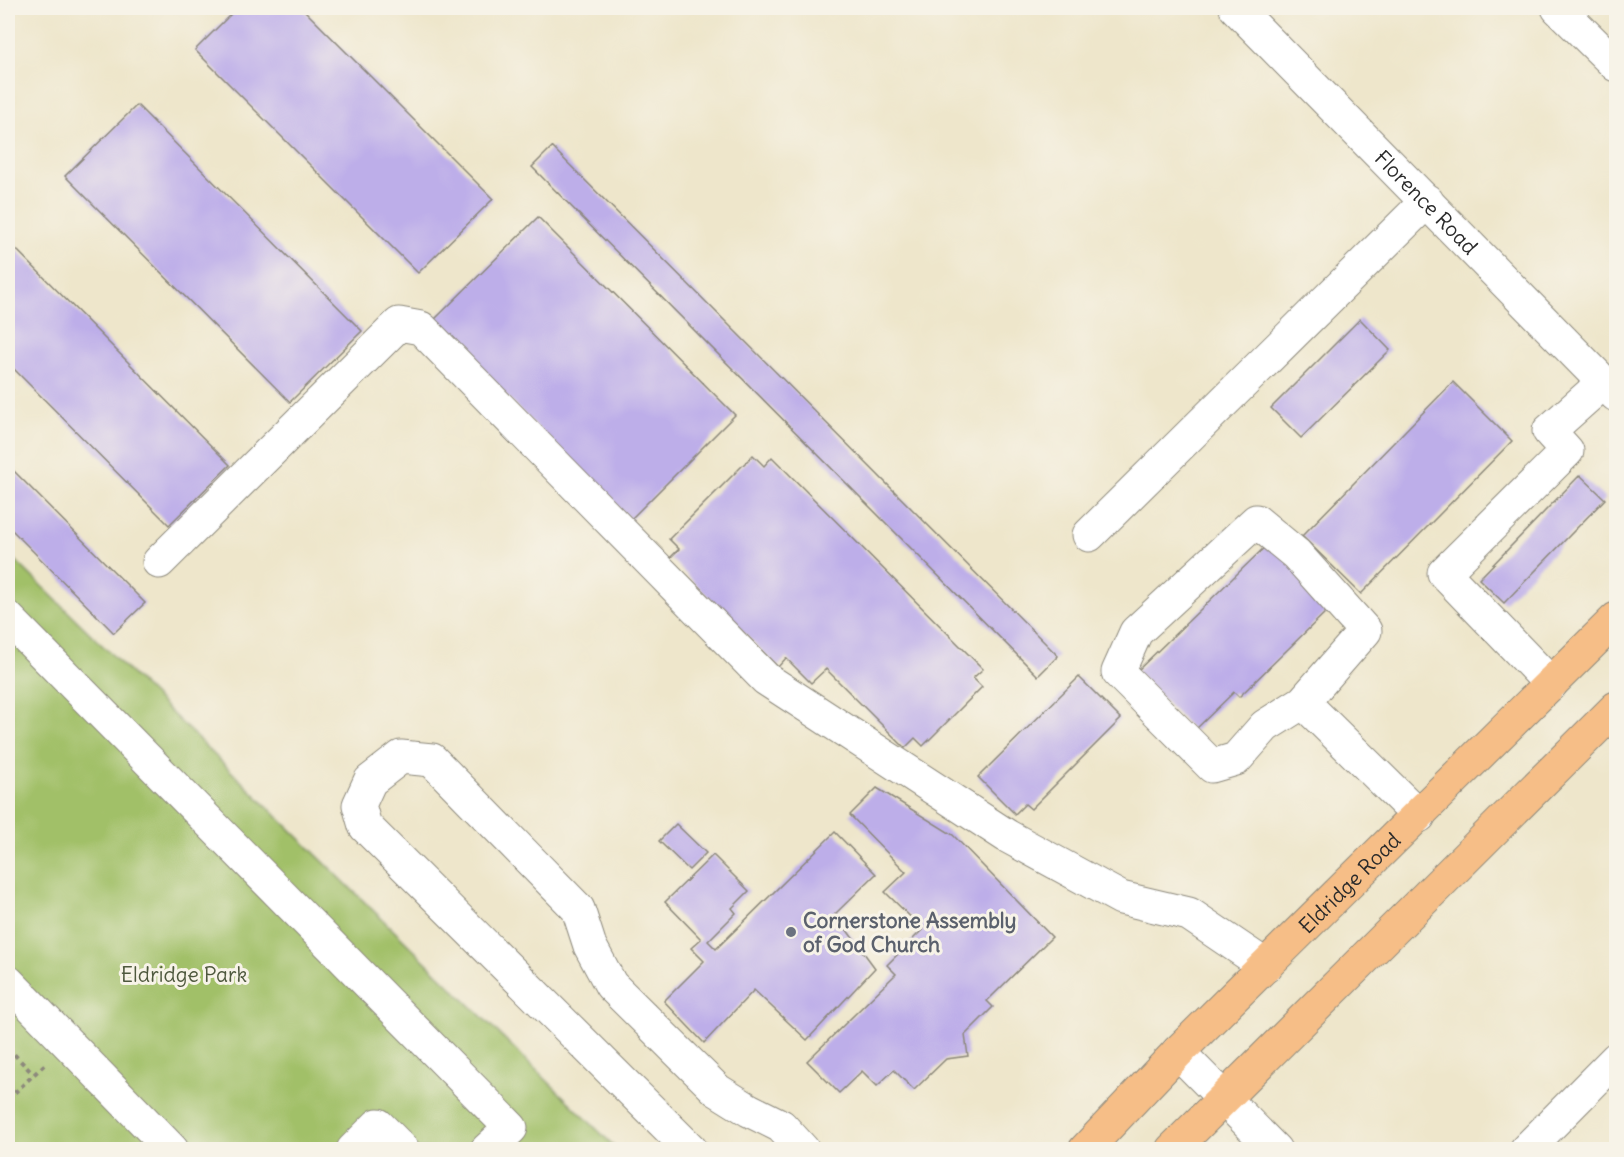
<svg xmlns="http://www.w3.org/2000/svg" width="1624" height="1157" font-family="Delius,sans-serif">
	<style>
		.park { fill: #a1c068; stroke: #66764a; stroke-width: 1.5 }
		.building { fill: #bdaee9 }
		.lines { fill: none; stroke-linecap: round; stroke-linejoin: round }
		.minor-casing { stroke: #8c887b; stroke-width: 35 }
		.major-casing { stroke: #8c887b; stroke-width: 35 }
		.path { stroke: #8c887b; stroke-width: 4; stroke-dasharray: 4.5 4.5; stroke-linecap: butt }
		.minor { stroke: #fff; stroke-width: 33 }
		.major { stroke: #f6be87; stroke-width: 33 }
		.worship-dot { fill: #6b7280; stroke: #f7f3e8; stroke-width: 2 }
		.labels { text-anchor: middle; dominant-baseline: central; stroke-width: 6; stroke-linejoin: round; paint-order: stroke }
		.street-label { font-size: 21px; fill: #2b2b2b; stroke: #f7f3e8 }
		.worship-label { font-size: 21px; font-weight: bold; fill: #5b616d; stroke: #f7f3e8; text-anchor: start }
		.park-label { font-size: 21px; fill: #4e583d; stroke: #f7f3e8 }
	</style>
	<rect width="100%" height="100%" fill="#f7f3e8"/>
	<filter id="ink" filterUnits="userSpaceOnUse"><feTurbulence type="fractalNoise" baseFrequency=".0167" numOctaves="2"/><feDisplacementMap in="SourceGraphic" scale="12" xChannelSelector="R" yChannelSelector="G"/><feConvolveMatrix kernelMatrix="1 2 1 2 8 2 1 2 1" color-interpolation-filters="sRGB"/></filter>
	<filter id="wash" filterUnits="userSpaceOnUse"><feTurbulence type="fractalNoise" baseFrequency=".008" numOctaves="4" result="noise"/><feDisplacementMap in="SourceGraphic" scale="24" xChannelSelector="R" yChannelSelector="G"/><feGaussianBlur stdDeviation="1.35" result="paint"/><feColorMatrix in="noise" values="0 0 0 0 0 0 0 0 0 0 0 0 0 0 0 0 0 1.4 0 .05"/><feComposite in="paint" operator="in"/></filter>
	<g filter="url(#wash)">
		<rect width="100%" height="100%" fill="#eee6cb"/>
		<polygon class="park" points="8,553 617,1149 8,1149"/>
		<g id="blocks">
			<g class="building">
				<polygon points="237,8 302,8 493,199 418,273 195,50"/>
				<polygon points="137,105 362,331 290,402 65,176"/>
				<polygon points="552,147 1058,656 1038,676 532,167"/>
				<polygon points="538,217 735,415 630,520 432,322"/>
				<polygon points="8,241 230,465 169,525 8,363"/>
				<polygon points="1360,319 1390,350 1301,438 1271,408"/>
				<polygon points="1453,382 1512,441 1361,594 1302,536"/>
				<polygon points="753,455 764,466 772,457 983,669 973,678 982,687 923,746 915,738 905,748 826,669 811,683 786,658 778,667 670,558 679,549 669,539"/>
				<polygon points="8,465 145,603 114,633 8,526"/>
				<polygon points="1580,475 1605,499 1504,603 1479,579"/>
				<polygon points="1270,542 1332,606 1239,697 1234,692 1194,731 1136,672"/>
				<polygon points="1079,677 1121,719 1031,809 1025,804 1015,814 978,777"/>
				<polygon points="877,788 953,835 1052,937 987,1001 993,1007 965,1035 968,1056 946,1059 914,1090 894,1070 877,1086 862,1071 839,1093 807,1061 896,974 887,965 923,929 885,892 906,872 850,815"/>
				<polygon points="676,824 706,853 689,870 659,841"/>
				<polygon points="835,832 876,874 835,914 875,968 807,1040 754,990 704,1043 664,1001 704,961 691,948 701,939 665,902 713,855 749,891 732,908 736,913 708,941 716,949"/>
			</g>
		</g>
	</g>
	<g filter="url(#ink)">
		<use href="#blocks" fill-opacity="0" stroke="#8c887b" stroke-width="1.5"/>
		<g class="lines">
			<defs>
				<g id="minor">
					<path id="s1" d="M1236,8L1616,395"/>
					<polyline points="1558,8 1616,65"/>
					<polyline points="1089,535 1427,201"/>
					<polyline points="159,562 399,324 421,328 766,679 1007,836 1121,898 1189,914 1266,966"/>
					<polyline points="8,618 511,1128 487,1150"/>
					<polyline points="1551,684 1444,573 1567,451 1549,431 1604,382"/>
					<polyline points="1303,702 1365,631 1296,554 1256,521 1136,632 1118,672 1212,766 1236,759 1265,726 1303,702 1419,816"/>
					<polyline points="8,982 172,1150"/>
					<polyline points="1178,1052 1275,1150"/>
					<polyline points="353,1150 378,1125 403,1150"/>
					<polyline points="691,1150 365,826 359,805 370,781 401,757 432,760 578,909 590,946 611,985 717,1090 749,1110 781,1126 803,1150"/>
					<polyline points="1526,1150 1616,1059"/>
				</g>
				<g id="major">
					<path id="s2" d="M1085,1150L1178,1052L1616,619"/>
					<polyline points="1172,1150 1616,708"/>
				</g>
			</defs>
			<use href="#minor" class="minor-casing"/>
			<use href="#major" class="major-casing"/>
			<g class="path">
				<polyline points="8,1048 33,1074"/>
				<polyline points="8,1099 44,1065"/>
			</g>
			<use href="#minor" class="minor"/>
			<use href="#major" class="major"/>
		</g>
	</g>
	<circle class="worship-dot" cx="791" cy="932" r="6"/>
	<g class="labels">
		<g class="street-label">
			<text stroke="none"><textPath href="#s1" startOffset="272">Florence Road</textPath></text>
			<text stroke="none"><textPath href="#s2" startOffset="376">Eldridge Road</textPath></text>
		</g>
		<g class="worship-label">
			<text x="803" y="920">Cornerstone Assembly<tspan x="803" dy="24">of God Church</tspan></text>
		</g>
		<g class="park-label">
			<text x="184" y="974">Eldridge Park</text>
		</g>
	</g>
	<rect width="1624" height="1157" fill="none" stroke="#f7f3e8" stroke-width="30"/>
</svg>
